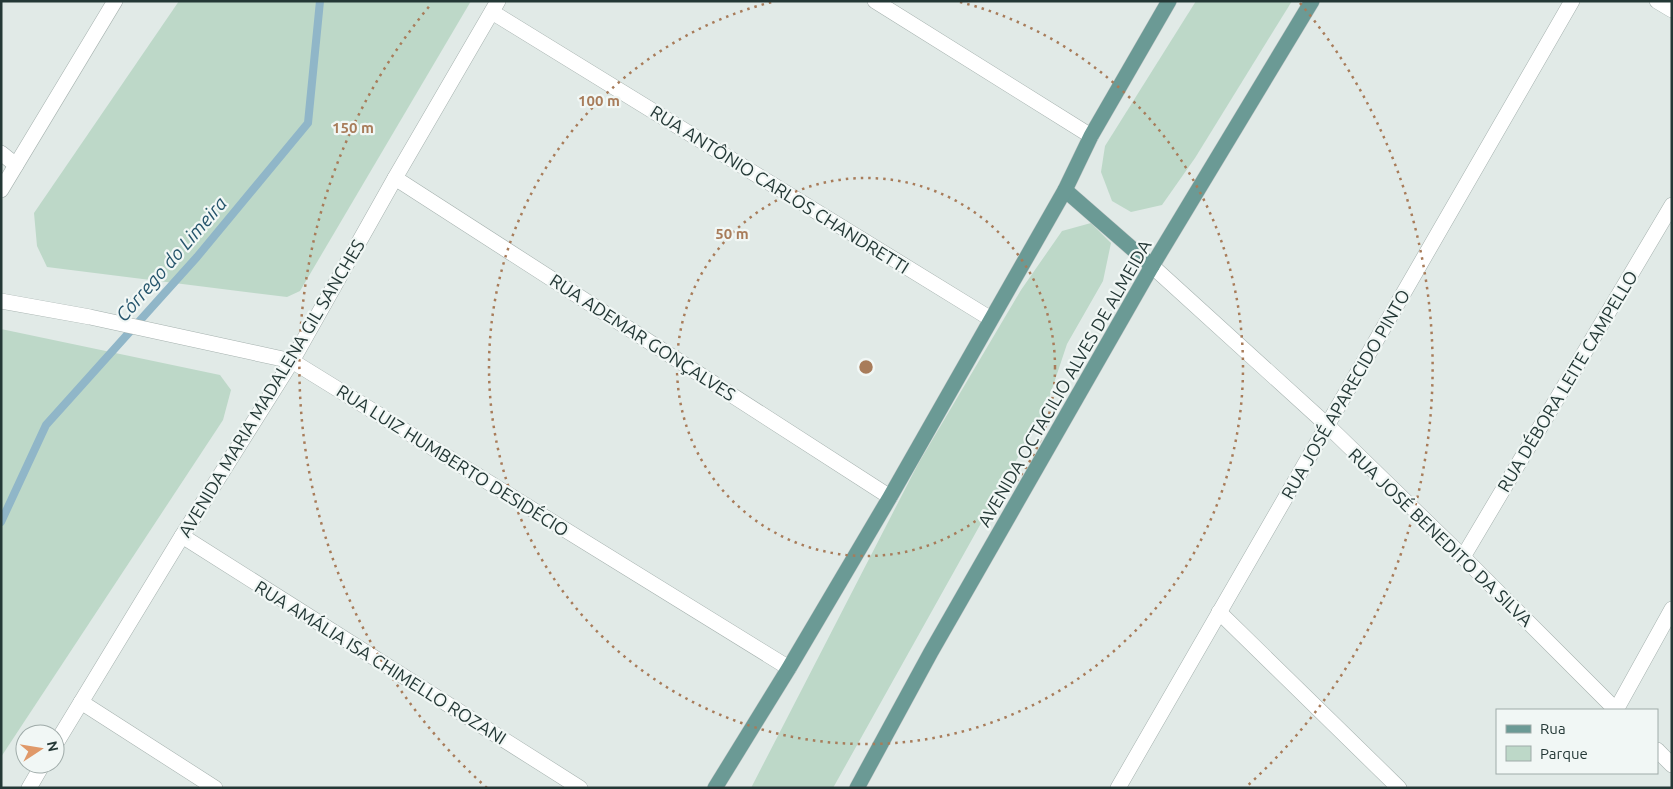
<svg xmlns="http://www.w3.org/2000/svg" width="1673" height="789" font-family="Ubuntu,sans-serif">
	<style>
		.green { fill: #bdd8c8 }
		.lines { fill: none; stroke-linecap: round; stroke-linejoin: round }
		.stream { stroke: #90b6c8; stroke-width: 8 }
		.minor-casing { stroke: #a5b1ae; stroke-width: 16 }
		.primary-casing { stroke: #c2c7c7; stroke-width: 16 }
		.minor { stroke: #fff; stroke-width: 15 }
		.primary { stroke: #6b9a95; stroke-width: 15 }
		.ring { fill: none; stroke: #a87c5a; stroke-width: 2.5; stroke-dasharray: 2.5 5 }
		.labels { text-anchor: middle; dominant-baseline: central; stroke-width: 4.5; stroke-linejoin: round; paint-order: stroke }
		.street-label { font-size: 18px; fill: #243836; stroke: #f1f7f5 }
		.water-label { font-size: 19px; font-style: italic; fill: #26556c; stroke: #f1f7f5 }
		.centre { fill: #a87c5a; stroke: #f1f7f5; stroke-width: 2.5 }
		.ring-label { font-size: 15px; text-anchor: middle; font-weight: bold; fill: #a87c5a; stroke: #f1f7f5; stroke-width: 4.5; stroke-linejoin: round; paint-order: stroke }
	</style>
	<rect width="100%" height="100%" fill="#e1eae7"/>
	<g class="green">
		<polygon points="179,1 471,1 300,291 287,297 47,267 37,246 34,213"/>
		<polygon points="1196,1 1292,1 1195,158 1162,205 1131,212 1112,201 1101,172 1105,146"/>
		<polygon points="1091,223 1111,243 1103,281 1067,344 1046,407 833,788 751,788 918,464 1021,290 1062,231"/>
		<polygon points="1,329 220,375 231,390 223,420 1,757"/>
	</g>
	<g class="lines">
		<polyline class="stream" points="1,522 46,425 197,257 308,123 320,1"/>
		<defs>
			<g id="minor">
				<polyline points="875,1 1091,136"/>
				<polyline points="1657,1 1672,10"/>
				<polyline points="492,12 991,319"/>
				<polyline points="1,153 16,165"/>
				<polyline points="395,178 890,497"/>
				<polyline points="1,190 115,1"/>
				<polyline points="1152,266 1327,425 1463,557 1616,710"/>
				<polyline points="1,301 90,317 292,361 789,668"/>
				<polyline points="182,536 580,788"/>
				<polyline points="1463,557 1672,205"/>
				<polyline points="1219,612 1399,788"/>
				<polyline points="81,702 215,788"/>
				<polyline points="1616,710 1672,609"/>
				<polyline points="55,745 182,536 292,361 395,178 498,1"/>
				<polyline points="1657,750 1672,765"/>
				<polyline points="29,788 43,764"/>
				<polyline points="1118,788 1572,1"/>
			</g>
			<g id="primary">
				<polyline points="1065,190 1152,266"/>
				<polyline points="715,788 789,668 890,497 1065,190 1091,136 1169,1"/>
				<polyline points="857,788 931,652 1152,266 1312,1"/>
			</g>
		</defs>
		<use href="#minor" class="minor-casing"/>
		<use href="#primary" class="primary-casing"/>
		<use href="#minor" class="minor"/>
		<use href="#primary" class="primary"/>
	</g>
	<g class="ring">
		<circle cx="866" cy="367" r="189"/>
		<path d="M960 2A377 377 0 1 1 772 2"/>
		<path d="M487 788A566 566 0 0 1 432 3M1300 3A566 566 0 0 1 1245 788"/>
	</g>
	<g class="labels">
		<g class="street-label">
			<text transform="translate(780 189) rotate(32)">RUA ANTÔNIO CARLOS CHANDRETTI</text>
			<text transform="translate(643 337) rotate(33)">RUA ADEMAR GONÇALVES</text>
			<text transform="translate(1567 381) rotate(-59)">RUA DÉBORA LEITE CAMPELLO</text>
			<text transform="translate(1064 383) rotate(-60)">AVENIDA OCTACILIO ALVES DE ALMEIDA</text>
			<text transform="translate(271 388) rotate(-59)">AVENIDA MARIA MADALENA GIL SANCHES</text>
			<text transform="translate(1345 394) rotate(-60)">RUA JOSÉ APARECIDO PINTO</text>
			<text transform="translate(453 460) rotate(32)">RUA LUIZ HUMBERTO DESIDÉCIO</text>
			<text transform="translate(1441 537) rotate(44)">RUA JOSÉ BENEDITO DA SILVA</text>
			<text transform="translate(381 662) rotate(32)">RUA AMÁLIA ISA CHIMELLO ROZANI</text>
		</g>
		<g class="water-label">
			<text transform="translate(171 259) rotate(-49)">Córrego do Limeira</text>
		</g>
	</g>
	<circle cx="866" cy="367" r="8" class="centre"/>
	<g class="ring-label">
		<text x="599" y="106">100 m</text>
		<text x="353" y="133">150 m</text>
		<text x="732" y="239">50 m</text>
	</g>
	<rect width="1673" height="789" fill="none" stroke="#243836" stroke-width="5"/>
	<rect x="1496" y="709" width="162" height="65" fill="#f1f7f5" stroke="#9faba9"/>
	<rect x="1506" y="725" width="25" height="8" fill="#6b9a95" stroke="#9faba9"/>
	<text x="1540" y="734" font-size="15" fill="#243836">Rua</text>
	<rect x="1506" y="746" width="25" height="15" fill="#bdd8c8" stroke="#9faba9"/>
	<text x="1540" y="759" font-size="15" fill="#243836">Parque</text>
	<g transform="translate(40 749) rotate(78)"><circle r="24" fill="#f1f7f5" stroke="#9faba9"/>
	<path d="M0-4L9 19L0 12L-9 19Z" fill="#e09969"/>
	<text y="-8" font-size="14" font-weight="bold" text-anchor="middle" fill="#243836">N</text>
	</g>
</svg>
